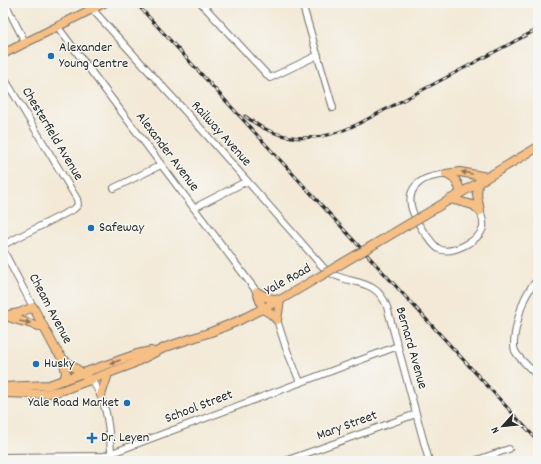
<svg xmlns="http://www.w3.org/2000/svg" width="541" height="464" font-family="Dekko,sans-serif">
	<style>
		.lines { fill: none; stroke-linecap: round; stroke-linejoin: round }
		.minor-casing { stroke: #716e67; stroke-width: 8 }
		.major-casing { stroke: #716e67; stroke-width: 10 }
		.minor { stroke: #fff; stroke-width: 6 }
		.major { stroke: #f5bf86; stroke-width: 8 }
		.rail-casing { stroke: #2b2b2b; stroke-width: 3 }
		.rail { stroke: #f6f6f2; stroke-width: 1.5; stroke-dasharray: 4.5; stroke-linecap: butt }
		.major-bridge-casing { stroke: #716e67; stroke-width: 10; stroke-linecap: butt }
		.major-bridge { stroke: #f5bf86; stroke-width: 8 }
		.oneway { fill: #907558 }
		.poi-dot { fill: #1f6fb2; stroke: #f6f6f2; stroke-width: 1.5 }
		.labels { text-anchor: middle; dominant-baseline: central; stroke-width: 3; stroke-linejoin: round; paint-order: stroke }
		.poi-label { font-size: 14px; fill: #2b2b2b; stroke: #f6f6f2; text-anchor: start }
		.street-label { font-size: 14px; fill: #2b2b2b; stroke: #f6f6f2 }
	</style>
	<rect width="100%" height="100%" fill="#f6f6f2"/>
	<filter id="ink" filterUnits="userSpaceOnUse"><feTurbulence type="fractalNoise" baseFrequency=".025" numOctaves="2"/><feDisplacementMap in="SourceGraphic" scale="8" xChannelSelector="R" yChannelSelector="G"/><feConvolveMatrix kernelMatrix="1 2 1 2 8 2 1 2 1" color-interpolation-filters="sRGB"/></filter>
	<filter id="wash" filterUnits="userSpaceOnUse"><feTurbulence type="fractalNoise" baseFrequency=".012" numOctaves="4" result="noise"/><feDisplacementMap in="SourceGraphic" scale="16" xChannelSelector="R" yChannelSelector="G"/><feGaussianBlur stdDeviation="0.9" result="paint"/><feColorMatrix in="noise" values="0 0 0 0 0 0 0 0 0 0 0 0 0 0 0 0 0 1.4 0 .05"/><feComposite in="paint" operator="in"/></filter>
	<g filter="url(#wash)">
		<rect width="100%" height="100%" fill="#f3e9d6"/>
	</g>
	<g filter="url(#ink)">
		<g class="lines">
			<defs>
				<g id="minor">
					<polyline points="5,3 25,42"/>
					<polyline points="201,3 270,78 318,55"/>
					<polyline points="302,3 333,108"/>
					<path d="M92,9L204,132L322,266C325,269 328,272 332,274C354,285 377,279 387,307L429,461"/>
					<polyline points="57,26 257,292"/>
					<polyline points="3,76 77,199 78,205 74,209 3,245"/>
					<path d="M446,174C438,176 427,176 420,182C402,195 413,216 423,231C428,236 433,246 439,249C451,255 479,241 483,228C484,222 482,216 480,211"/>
					<polyline points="114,188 161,165"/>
					<polyline points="194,208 247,181"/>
					<polyline points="3,250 33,307"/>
					<path d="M538,279C534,283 530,288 527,294C521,304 511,341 515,351C519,359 532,370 538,376"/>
					<polyline points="277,320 286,348 300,382"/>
					<path d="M91,380C109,401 109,434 112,461"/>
					<polyline points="3,457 104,456 398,346"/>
					<polyline points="285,461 416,414"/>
					<polyline points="474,461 509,449"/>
				</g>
				<g id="major">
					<polyline points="3,54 104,3"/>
					<polyline points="446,174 460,172 487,177"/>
					<path d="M446,174C456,178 458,183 461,193"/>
					<polyline points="478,183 477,195 480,211"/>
					<polyline points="450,199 473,205 480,211"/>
					<polyline points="424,215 538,147"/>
					<polyline points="257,292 263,309 271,314 277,320"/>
					<polyline points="257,292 268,298 280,300"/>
					<polyline points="3,316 19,313 33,307 56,350 63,359 86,376"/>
					<path d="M6,316C19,321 31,323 44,328"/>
					<polyline points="277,320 280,300"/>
					<polyline points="63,359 66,373 64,380"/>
					<polyline points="3,387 49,385 137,354 151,351"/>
					<polyline points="3,393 35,394 50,393 63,390 130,365 166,347 211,332 238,321 280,300 302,287"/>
					<polyline points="101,395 108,374"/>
				</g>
			</defs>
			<use href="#minor" class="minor-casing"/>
			<use href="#major" class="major-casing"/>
			<use href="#minor" class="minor"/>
			<use href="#major" class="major"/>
			<defs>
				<g id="rail">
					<polyline points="136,3 538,441"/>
					<path d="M245,116C280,144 319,143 358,124L538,29"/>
				</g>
			</defs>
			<use href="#rail" class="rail-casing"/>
			<use href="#rail" class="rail"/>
			<defs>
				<polyline id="major-bridge" points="302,287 424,215"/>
			</defs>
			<use href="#major-bridge" class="major-bridge-casing"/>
			<use href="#major-bridge" class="major-bridge"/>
		</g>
		<defs><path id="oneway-solid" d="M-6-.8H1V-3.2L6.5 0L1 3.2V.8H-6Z"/></defs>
		<g class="oneway">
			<use href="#oneway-solid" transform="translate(467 173) rotate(-168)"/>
			<use href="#oneway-solid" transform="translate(25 322) rotate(10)"/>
			<use href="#oneway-solid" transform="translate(115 362) rotate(160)"/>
		</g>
	</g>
	<g class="poi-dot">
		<circle cx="51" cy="56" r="4"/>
		<circle cx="91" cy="228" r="4"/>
		<circle cx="36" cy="364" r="4"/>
		<circle cx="127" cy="403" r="4"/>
		<path d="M90 432h4v4h4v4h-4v4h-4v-4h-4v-4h4z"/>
	</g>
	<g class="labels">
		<g class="poi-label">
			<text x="59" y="48">Alexander<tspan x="59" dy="16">Young Centre</tspan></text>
			<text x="99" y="228">Safeway</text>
			<text x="44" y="364">Husky</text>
			<text x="119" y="403" text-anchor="end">Yale Road Market</text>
			<text x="101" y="438">Dr. Leyen</text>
		</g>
		<g class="street-label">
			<text transform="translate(52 134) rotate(59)">Chesterfield Avenue</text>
			<text transform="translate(221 134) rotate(48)">Railway Avenue</text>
			<text transform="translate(167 152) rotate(53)">Alexander Avenue</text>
			<text transform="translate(288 280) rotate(-29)">Yale Road</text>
			<text transform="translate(50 309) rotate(62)">Cheam Avenue</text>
			<text transform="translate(411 348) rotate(74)">Bernard Avenue</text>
			<text transform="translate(199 407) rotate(-21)">School Street</text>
			<text transform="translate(347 426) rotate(-20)">Mary Street</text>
		</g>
	</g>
	<rect width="541" height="464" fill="none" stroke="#f6f6f2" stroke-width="16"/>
	<g transform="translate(503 426) rotate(243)" stroke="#f6f6f2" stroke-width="3" paint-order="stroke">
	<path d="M0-3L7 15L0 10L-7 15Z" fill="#2b2b2b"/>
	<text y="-6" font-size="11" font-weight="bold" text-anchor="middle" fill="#2b2b2b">N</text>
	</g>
</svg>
